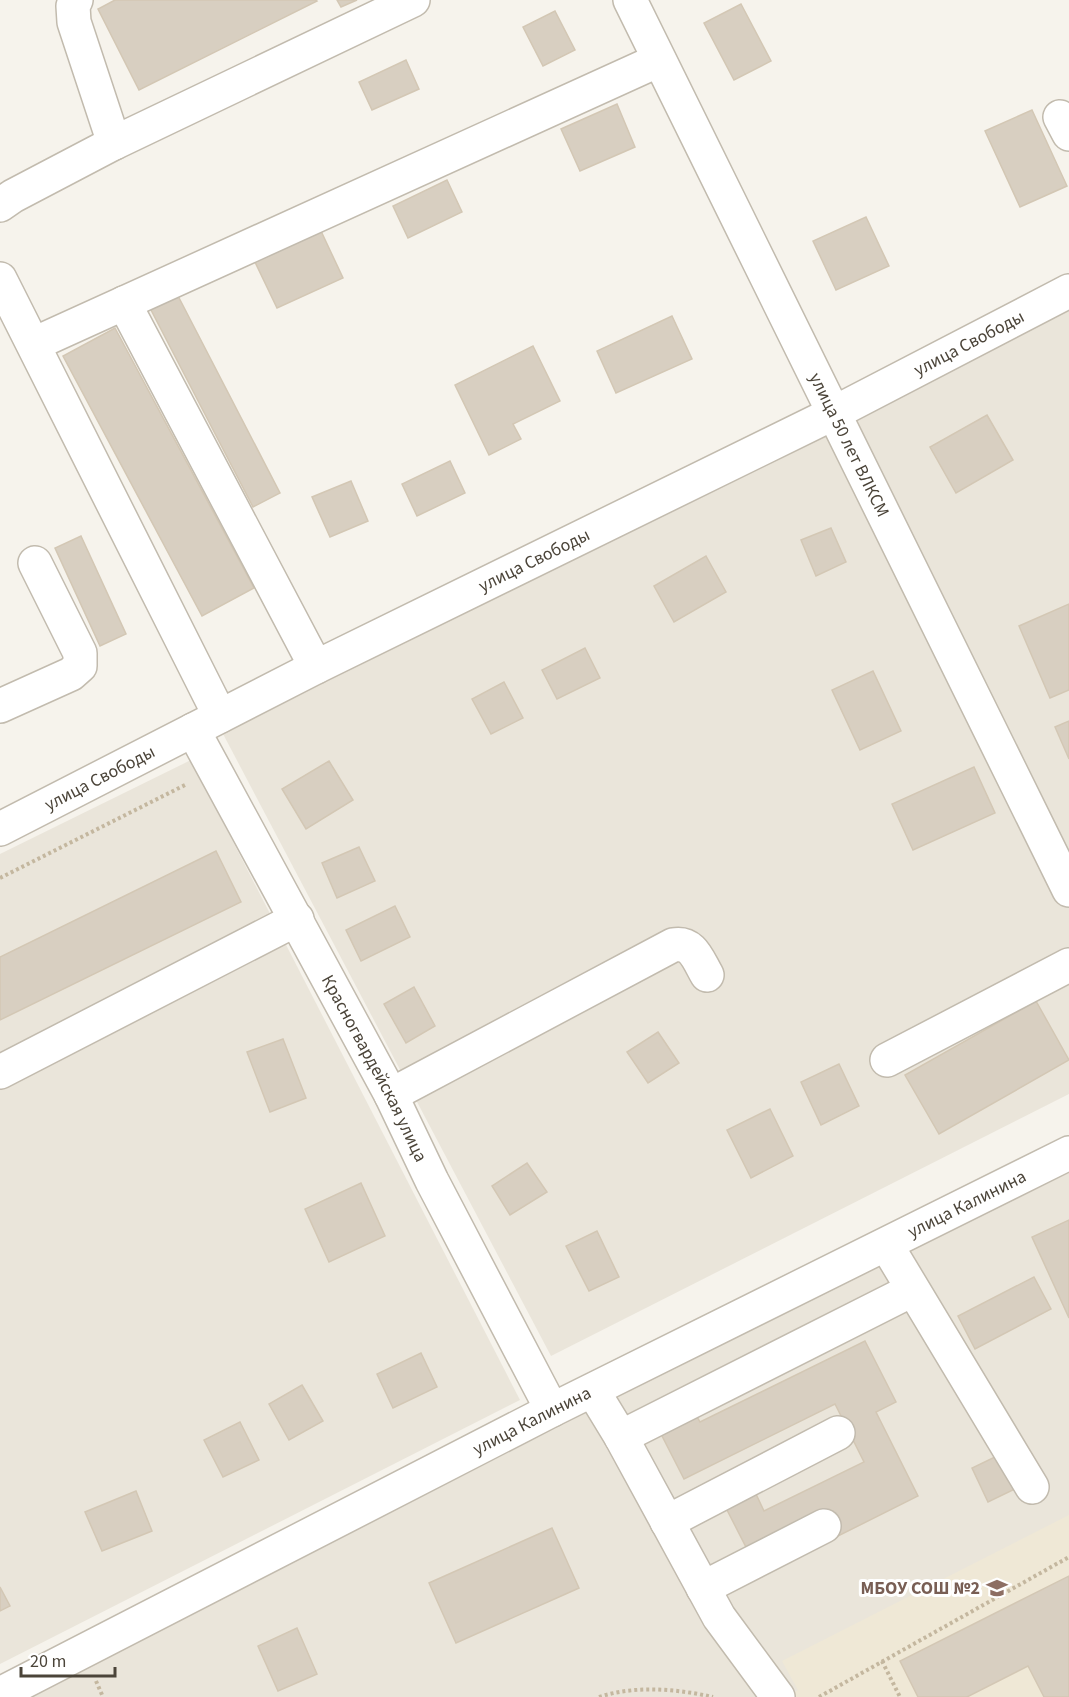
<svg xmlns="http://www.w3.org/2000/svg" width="1069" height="1697" font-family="'Source Sans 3',sans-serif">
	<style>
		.residential { fill: #eae5da }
		.education { fill: #efe8d6 }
		.building { fill: #d8cfc1; stroke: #d3c7b4; stroke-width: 1.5 }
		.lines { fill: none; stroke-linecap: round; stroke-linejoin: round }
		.minor-casing { stroke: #c2bbae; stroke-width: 36 }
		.path { stroke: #c4b79f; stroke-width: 4; stroke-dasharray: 3 3; stroke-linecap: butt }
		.minor { stroke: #fff; stroke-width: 33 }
		.labels { text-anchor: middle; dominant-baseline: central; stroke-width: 6; stroke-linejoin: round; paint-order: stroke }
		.street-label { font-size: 18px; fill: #4b4439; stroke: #fff }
		.education-label { font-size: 18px; font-weight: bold; fill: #785e54; stroke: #fff; text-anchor: end }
	</style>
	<rect width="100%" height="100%" fill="#f6f3ec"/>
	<g class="residential">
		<polygon points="1069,308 1069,1094 551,1356 222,732"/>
		<polygon points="191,760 520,1400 0,1664 0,854"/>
		<polygon points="1069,1168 1069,1697 27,1697"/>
	</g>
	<polygon class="education" points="1069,1515 1069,1697 786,1697 798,1690 782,1661"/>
	<g class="building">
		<polygon points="115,0 316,0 317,1 139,90 98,9"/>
		<polygon points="337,0 357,0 341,7"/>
		<polygon points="741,4 771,61 734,80 704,23"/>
		<polygon points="555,11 575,50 543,66 523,27"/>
		<polygon points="406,60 419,89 372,110 359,82"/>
		<polygon points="617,104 635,147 580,171 561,129"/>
		<polygon points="1032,110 1067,186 1020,207 985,131"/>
		<polygon points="447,180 462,212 408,238 393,206"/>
		<polygon points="866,217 889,266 836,290 813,241"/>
		<polygon points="321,231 343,278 277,308 255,262"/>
		<polygon points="176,292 280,493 253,507 149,306"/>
		<polygon points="672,316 692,359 616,393 597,351"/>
		<polygon points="115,328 254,588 202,616 63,356"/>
		<polygon points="533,346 560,401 513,424 521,439 489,455 455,385"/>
		<polygon points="987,415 1013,460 956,493 930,447"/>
		<polygon points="450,461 465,493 417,516 402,484"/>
		<polygon points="351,481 368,521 330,537 312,497"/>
		<polygon points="831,528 846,562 816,576 801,540"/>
		<polygon points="81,536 126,634 100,646 55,548"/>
		<polygon points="706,556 726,592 674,622 654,586"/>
		<polygon points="1069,604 1069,690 1050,698 1019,626"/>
		<polygon points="585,648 600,678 557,699 542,670"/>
		<polygon points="873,671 901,731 860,750 832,690"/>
		<polygon points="504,682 523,718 491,734 472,699"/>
		<polygon points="1069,721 1069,759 1055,727"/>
		<polygon points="329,761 353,800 306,829 282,789"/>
		<polygon points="974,767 995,813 913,850 892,804"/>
		<polygon points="359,847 375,881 337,898 322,863"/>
		<polygon points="216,851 241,902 0,1020 0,957"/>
		<polygon points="395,906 410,937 361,961 346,930"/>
		<polygon points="414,987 435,1026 406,1043 384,1004"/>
		<polygon points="1036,1001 1069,1060 939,1134 905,1075"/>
		<polygon points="658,1032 679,1063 648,1083 627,1052"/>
		<polygon points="283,1039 306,1098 270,1112 247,1052"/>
		<polygon points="839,1064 859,1106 821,1125 801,1082"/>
		<polygon points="770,1109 793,1156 751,1178 727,1130"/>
		<polygon points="527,1163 547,1192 510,1215 492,1186"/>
		<polygon points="361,1183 385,1236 329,1262 305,1209"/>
		<polygon points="1069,1220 1069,1318 1032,1237"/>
		<polygon points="597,1231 619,1277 589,1291 566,1246"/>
		<polygon points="1034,1277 1051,1309 975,1349 958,1316"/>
		<polygon points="865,1341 896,1402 876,1412 918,1496 838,1536 828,1515 749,1553 725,1506 755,1492 764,1511 864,1462 835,1404 684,1479 659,1430 695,1413 700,1422"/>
		<polygon points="421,1353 437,1387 393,1408 377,1374"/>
		<polygon points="302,1385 323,1421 289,1440 269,1404"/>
		<polygon points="240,1422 259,1460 223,1477 204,1440"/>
		<polygon points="999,1455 1015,1489 988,1502 972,1468"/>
		<polygon points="136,1491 152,1531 102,1551 85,1512"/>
		<polygon points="552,1528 579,1588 456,1643 429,1583"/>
		<polygon points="1069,1576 1069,1697 1044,1697 1028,1666 967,1697 918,1697 900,1661"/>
		<polygon points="0,1587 10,1606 0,1611"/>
		<polygon points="297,1628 317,1674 278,1691 258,1646"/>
	</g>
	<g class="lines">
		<defs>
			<g id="minor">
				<polyline points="76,0 73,6 74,22 114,143"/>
				<path id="s1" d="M630,0L1069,890"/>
				<polyline points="1060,117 1069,134"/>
				<polyline points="0,205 13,196 114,143 413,0"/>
				<polyline points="0,279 220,716"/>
				<polyline points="124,303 316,667"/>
				<polyline points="34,344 659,60"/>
				<polyline points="0,706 71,674 80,666 80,653 35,563"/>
				<path id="s2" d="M193,730L391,1095L432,1181L552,1410"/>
				<path id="s3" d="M0,829L316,667L834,413L1069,291"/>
				<polyline points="887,1060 1069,965"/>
				<polyline points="0,1072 297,919"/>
				<path d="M391,1095L673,945C693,941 698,960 707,975"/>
				<polyline points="887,1246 1032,1487"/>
				<polyline points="593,1391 621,1437 719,1617 778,1697"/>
				<polyline points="621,1437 912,1290"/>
				<polyline points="667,1522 838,1433"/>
				<polyline points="703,1588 824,1526"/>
				<path id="s4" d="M0,1694L552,1410L1069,1153"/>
			</g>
		</defs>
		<use href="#minor" class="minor-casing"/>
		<g class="path">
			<polyline points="0,878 187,784"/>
			<polyline points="882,1661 900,1697"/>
			<polyline points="96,1681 103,1697"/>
			<path d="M599,1697C636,1685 677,1689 713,1697"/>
			<polyline points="819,1697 1069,1557"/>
		</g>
		<use href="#minor" class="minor"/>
	</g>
	<defs>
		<symbol id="school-bare" viewBox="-9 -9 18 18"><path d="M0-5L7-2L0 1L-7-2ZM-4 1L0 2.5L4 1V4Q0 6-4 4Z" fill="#8d6e63" stroke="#fff" stroke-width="2.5" paint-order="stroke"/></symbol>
	</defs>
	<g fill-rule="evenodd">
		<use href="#school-bare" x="982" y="1573" width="30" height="30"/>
	</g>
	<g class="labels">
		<g class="street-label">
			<text stroke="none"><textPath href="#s3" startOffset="1084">улица Свободы</textPath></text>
			<text stroke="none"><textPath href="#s1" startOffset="496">улица 50 лет ВЛКСМ</textPath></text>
			<text stroke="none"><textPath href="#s3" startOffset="598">улица Свободы</textPath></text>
			<text stroke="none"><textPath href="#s3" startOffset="112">улица Свободы</textPath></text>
			<text stroke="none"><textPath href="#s2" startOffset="384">Красногвардейская улица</textPath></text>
			<text stroke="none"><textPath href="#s4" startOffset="1084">улица Калинина</textPath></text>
			<text stroke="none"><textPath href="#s4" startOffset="598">улица Калинина</textPath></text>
		</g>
		<g class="education-label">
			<text x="980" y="1588">МБОУ СОШ №2</text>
		</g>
	</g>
	<path d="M21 1667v9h94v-9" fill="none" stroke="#4b4439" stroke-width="3"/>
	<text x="30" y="1667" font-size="18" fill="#4b4439" stroke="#ffffff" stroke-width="4.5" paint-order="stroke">20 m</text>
</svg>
